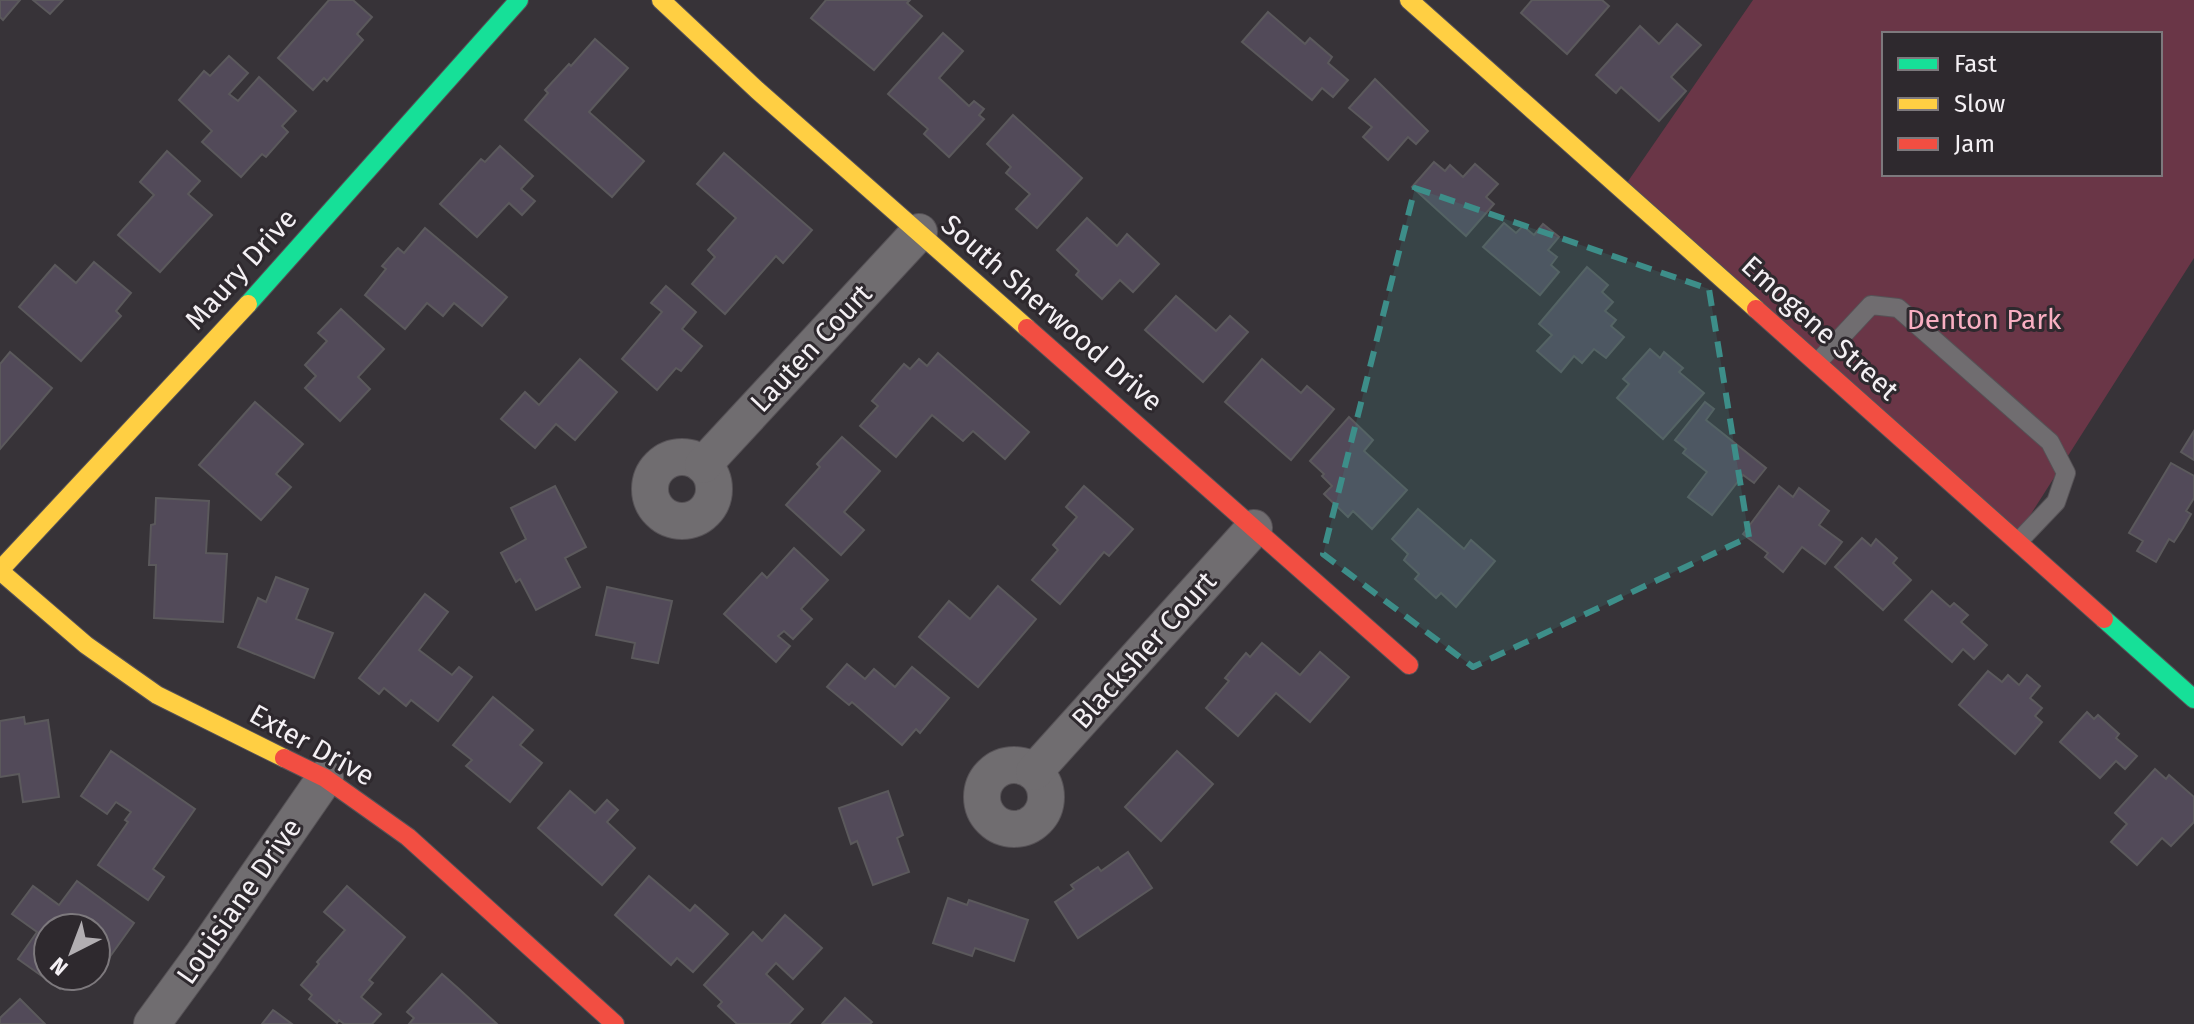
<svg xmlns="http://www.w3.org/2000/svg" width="2194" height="1024" font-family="'Fira Sans',sans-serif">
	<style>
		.green { fill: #6a3647; fill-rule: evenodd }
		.building { fill: #524a59; stroke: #5b595c; stroke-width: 2 }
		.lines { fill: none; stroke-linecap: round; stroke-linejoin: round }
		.lane-casing { stroke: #565256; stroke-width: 20 }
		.street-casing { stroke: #565256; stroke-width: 38 }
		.fast-casing { stroke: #565256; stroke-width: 20 }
		.slow-casing { stroke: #565256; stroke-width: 20 }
		.jam-casing { stroke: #565256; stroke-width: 20 }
		.lane { stroke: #706d70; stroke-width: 18 }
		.street { stroke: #706d70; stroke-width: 36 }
		.fast { stroke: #16e098; stroke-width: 18 }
		.slow { stroke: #ffcf43; stroke-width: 18 }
		.jam { stroke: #f24e42; stroke-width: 18 }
		.marked { fill: #3d8e89; fill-opacity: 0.2; stroke: #3d8e89; stroke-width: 6; stroke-dasharray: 16 10; stroke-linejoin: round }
		.labels { text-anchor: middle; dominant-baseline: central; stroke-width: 6; stroke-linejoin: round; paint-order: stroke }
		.street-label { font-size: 28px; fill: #f4f0f4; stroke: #2e292e }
		.park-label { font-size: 28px; fill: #f9afc2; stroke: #2e292e }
	</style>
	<rect width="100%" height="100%" fill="#373338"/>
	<path class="green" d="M1753,0H2194V258L2015,539L1622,190ZM1884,34H2160V174H1884Z"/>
	<g class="building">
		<polygon points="0,0 20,0 3,20 0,17"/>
		<polygon points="33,0 63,0 50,14"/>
		<polygon points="329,0 353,0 372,17 357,34 363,40 327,81 324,78 313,90 278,58"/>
		<polygon points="826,0 910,0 907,3 922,16 874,70 811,18"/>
		<polygon points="1532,0 1602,0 1609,6 1567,54 1521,13"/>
		<polygon points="1268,12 1305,44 1310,38 1332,57 1328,63 1348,80 1333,97 1322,88 1312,100 1242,42"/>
		<polygon points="1677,24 1701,45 1671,77 1686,91 1659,121 1621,87 1616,93 1596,75 1640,26 1659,44"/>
		<polygon points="943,33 963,51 939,78 969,106 974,101 984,109 979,115 984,119 949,157 924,134 928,129 888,94"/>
		<polygon points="595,39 628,68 589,112 644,161 612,197 525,120 548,93 545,90 569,64 571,66"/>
		<polygon points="229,56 248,73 229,94 238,101 259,77 296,111 282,126 288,132 266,157 262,154 241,177 202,142 212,131 179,100 204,71 210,76"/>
		<polygon points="1375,79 1428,131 1416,144 1408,137 1388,160 1363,137 1372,127 1349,108"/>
		<polygon points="1013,115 1082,178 1037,228 1016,209 1030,194 1006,173 1011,167 987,144"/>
		<polygon points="500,146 533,176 521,189 535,201 522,215 509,203 477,237 440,204 481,159 485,162"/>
		<polygon points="167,151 200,181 188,194 212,215 160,272 118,235 154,195 140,182"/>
		<polygon points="724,153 812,230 783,263 776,256 725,314 692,284 715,257 708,250 736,218 697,184"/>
		<polygon points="1434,162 1445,171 1450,165 1463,177 1475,164 1498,184 1486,197 1494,204 1466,236 1412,187"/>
		<polygon points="1087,218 1117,246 1127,234 1159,264 1133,292 1120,280 1102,299 1076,275 1079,271 1057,250"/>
		<polygon points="1504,223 1516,233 1523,226 1534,235 1543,224 1559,237 1548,250 1557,257 1551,265 1559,272 1540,295 1483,247"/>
		<polygon points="425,228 507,297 482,326 454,303 443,316 427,303 405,329 365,295 386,269 382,266 396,250 398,248 404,253"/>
		<polygon points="94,262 131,293 116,311 121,316 81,361 19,307 55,265 76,283"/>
		<polygon points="1587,267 1608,285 1602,292 1613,302 1605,311 1616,320 1611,326 1624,337 1606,358 1594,349 1582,363 1574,356 1561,372 1537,351 1552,335 1539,324"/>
		<polygon points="666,286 696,312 682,329 702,346 681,371 676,368 657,390 622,359 662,312 651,303"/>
		<polygon points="1176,296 1216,331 1230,316 1248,332 1203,382 1145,330"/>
		<polygon points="341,309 384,349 358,377 370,389 340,421 305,388 316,376 305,365 327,341 318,333"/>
		<polygon points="1650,349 1660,358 1664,352 1683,368 1679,372 1704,393 1663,439 1617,398 1629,384 1623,379"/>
		<polygon points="10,352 52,388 0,449 0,364"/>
		<polygon points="938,353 1029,432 1005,459 973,431 963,441 932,415 896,457 860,426 878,406 872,401 904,364 910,369 919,359 927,366"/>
		<polygon points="580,359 617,392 575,440 556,424 535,448 501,419 525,392 539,405"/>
		<polygon points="1262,359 1301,393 1307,386 1334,409 1291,460 1225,402"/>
		<polygon points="255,402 303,444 276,474 291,487 261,520 199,465"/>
		<polygon points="1705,402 1714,409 1706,420 1766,468 1754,483 1743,475 1712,515 1688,497 1707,472 1683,453 1686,449 1675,440"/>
		<polygon points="1349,417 1373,440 1364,451 1407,490 1372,529 1353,511 1348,517 1324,494 1332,486 1322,476 1324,474 1310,461"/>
		<polygon points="2194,431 2194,460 2181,452"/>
		<polygon points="842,437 880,471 844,512 864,530 841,555 786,505 820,467 817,464"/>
		<polygon points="2171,463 2194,476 2194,498 2186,511 2191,514 2183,528 2174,542 2169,539 2156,562 2137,551 2143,541 2129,533"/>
		<polygon points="555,486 586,547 565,558 580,587 536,610 520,579 516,582 501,553 526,539 511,508"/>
		<polygon points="1084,486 1133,529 1109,556 1104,552 1060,604 1032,580 1058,550 1053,545 1077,517 1066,507"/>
		<polygon points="1779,486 1793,497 1799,488 1829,511 1819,525 1842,542 1825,564 1802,547 1783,572 1765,557 1768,553 1743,534"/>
		<polygon points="156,498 209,501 206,553 227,554 223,622 154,618 156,565 149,565 151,525 155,524"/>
		<polygon points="1418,509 1464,549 1471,540 1495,561 1456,607 1441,593 1436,598 1415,579 1419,574 1404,560 1408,554 1392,539"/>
		<polygon points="1862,538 1871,546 1876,539 1897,558 1893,563 1911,580 1883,610 1835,567"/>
		<polygon points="794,548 828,580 801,609 812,619 793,639 784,631 778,636 790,646 776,662 724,614 762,573 767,578"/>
		<polygon points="276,577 308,589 296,619 333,633 314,678 238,647 258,598 266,602"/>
		<polygon points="998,586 1036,619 978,687 919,637 949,601 970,619"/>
		<polygon points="607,587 672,601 658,663 632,658 635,643 596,635"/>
		<polygon points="1932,591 1950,607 1954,603 1968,615 1961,622 1987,645 1974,659 1963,649 1952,662 1905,620"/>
		<polygon points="425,594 448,612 419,650 452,675 459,667 472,677 438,721 411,700 406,706 384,688 379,694 359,678"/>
		<polygon points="1262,643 1300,675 1320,652 1349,677 1310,722 1276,693 1238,736 1206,708 1229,681 1225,678 1246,653 1250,657"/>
		<polygon points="847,664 865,679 874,669 895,687 912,667 949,698 920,733 916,729 902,745 852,702 849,705 827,687"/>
		<polygon points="1988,671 2002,682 2008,675 2019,685 2027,675 2040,686 2030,698 2042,708 2035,716 2042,722 2015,754 1959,705"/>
		<polygon points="493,697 533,730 520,745 542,763 510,802 466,766 472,760 453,745"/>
		<polygon points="2087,712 2094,719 2098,715 2119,734 2116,738 2137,756 2125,769 2116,761 2100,778 2060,742"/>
		<polygon points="24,717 25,724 48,720 59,797 23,802 19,774 0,777 0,721"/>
		<polygon points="111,751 195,809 153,869 164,877 148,900 98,865 128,822 125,820 131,812 116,802 107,814 81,796"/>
		<polygon points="1177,751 1213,784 1161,841 1125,807"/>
		<polygon points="2155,769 2166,779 2169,775 2194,797 2194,822 2171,846 2162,838 2137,865 2111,842 2127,824 2115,813"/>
		<polygon points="570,791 595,813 607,800 618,810 607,822 635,848 602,885 538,828"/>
		<polygon points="888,791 903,835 897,838 909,872 873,885 857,841 851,844 839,808"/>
		<polygon points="1128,852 1152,888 1078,938 1055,902 1074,889 1071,885 1098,867 1101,871"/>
		<polygon points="649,876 690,911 695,905 728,934 693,972 677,958 671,965 615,915"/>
		<polygon points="77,881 134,923 106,962 96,955 96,928 48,928 48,976 70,976 60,989 18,959 37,932 12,914 33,886 59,905"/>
		<polygon points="347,886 405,937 369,980 373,983 361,997 381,1014 372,1024 344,1024 339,1020 337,1023 309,999 312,995 301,985 319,964 317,962 345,930 324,912"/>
		<polygon points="948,898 967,905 969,900 1028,920 1014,961 975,948 972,956 933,943"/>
		<polygon points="785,915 822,948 793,979 776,963 766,974 803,1009 789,1024 737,1024 718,1006 722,1002 704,985 753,932 762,941"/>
		<polygon points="442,974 459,989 497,1024 409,1024 414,1018 407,1012"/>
		<polygon points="845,998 872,1022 870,1024 822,1024"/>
		<polygon points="20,999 45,1024 0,1024 0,1018"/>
		<polygon points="273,1010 276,1012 292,1024 262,1024"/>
	</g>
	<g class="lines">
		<defs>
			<polyline id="lane" points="1817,363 1871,305 1898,308 2050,442 2066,473 2056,502 2018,542"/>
			<g id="street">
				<circle cx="682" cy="489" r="32"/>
				<polyline points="703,465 919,232"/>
				<circle cx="1014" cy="797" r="32"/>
				<polyline points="1034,772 1254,528"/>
				<polyline points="152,1024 201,957 325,778"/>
			</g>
			<g id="fast">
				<polyline points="248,304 519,0"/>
				<polyline points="2104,619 2194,699"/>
			</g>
			<g id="slow">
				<polyline points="661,0 757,90 1027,328"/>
				<polyline points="1409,0 1756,309"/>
				<polyline points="0,570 248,304"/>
				<polyline points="0,571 86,645 157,695 284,758"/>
			</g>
			<g id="jam">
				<polyline points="1756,309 2104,619"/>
				<polyline points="1027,328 1409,665"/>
				<polyline points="284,758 325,778 408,837 615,1024"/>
			</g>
		</defs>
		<use href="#lane" class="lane-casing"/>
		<use href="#street" class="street-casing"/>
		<use href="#fast" class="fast-casing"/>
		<use href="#slow" class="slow-casing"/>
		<use href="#jam" class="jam-casing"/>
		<use href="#lane" class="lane"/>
		<use href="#street" class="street"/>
		<use href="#fast" class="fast"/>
		<use href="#slow" class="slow"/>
		<use href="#jam" class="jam"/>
	</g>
	<path class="marked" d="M1415,188L1709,289L1749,537L1473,667L1323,554Z"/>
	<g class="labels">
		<g class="street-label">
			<text transform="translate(241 269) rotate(-48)">Maury Drive</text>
			<text transform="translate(1052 313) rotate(41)">South Sherwood Drive</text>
			<text transform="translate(1820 328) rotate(42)">Emogene Street</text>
			<text transform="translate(811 348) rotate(-47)">Lauten Court</text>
			<text transform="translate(1144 650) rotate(-48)">Blacksher Court</text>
			<text transform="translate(312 745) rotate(29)">Exter Drive</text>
			<text transform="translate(239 901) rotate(-55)">Louisiane Drive</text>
		</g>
		<g class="park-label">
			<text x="1984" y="319">Denton Park</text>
		</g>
	</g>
	<rect x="1882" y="32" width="280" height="144" fill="#2e292e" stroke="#7d797d" stroke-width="2"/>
	<rect x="1898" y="58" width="40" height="12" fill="#16e098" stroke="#7d797d" stroke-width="2"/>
	<text x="1954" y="72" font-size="24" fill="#f4f0f4">Fast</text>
	<rect x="1898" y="98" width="40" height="12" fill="#ffcf43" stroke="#7d797d" stroke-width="2"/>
	<text x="1954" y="112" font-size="24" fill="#f4f0f4">Slow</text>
	<rect x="1898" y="138" width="40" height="12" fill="#f24e42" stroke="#7d797d" stroke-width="2"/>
	<text x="1954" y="152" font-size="24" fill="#f4f0f4">Jam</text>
	<g transform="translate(72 952) rotate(222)"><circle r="38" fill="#2e292e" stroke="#7d797d" stroke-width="2"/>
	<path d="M0-6L14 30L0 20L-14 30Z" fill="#b2aeb2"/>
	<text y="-12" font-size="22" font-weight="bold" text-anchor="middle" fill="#f4f0f4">N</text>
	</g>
</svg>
